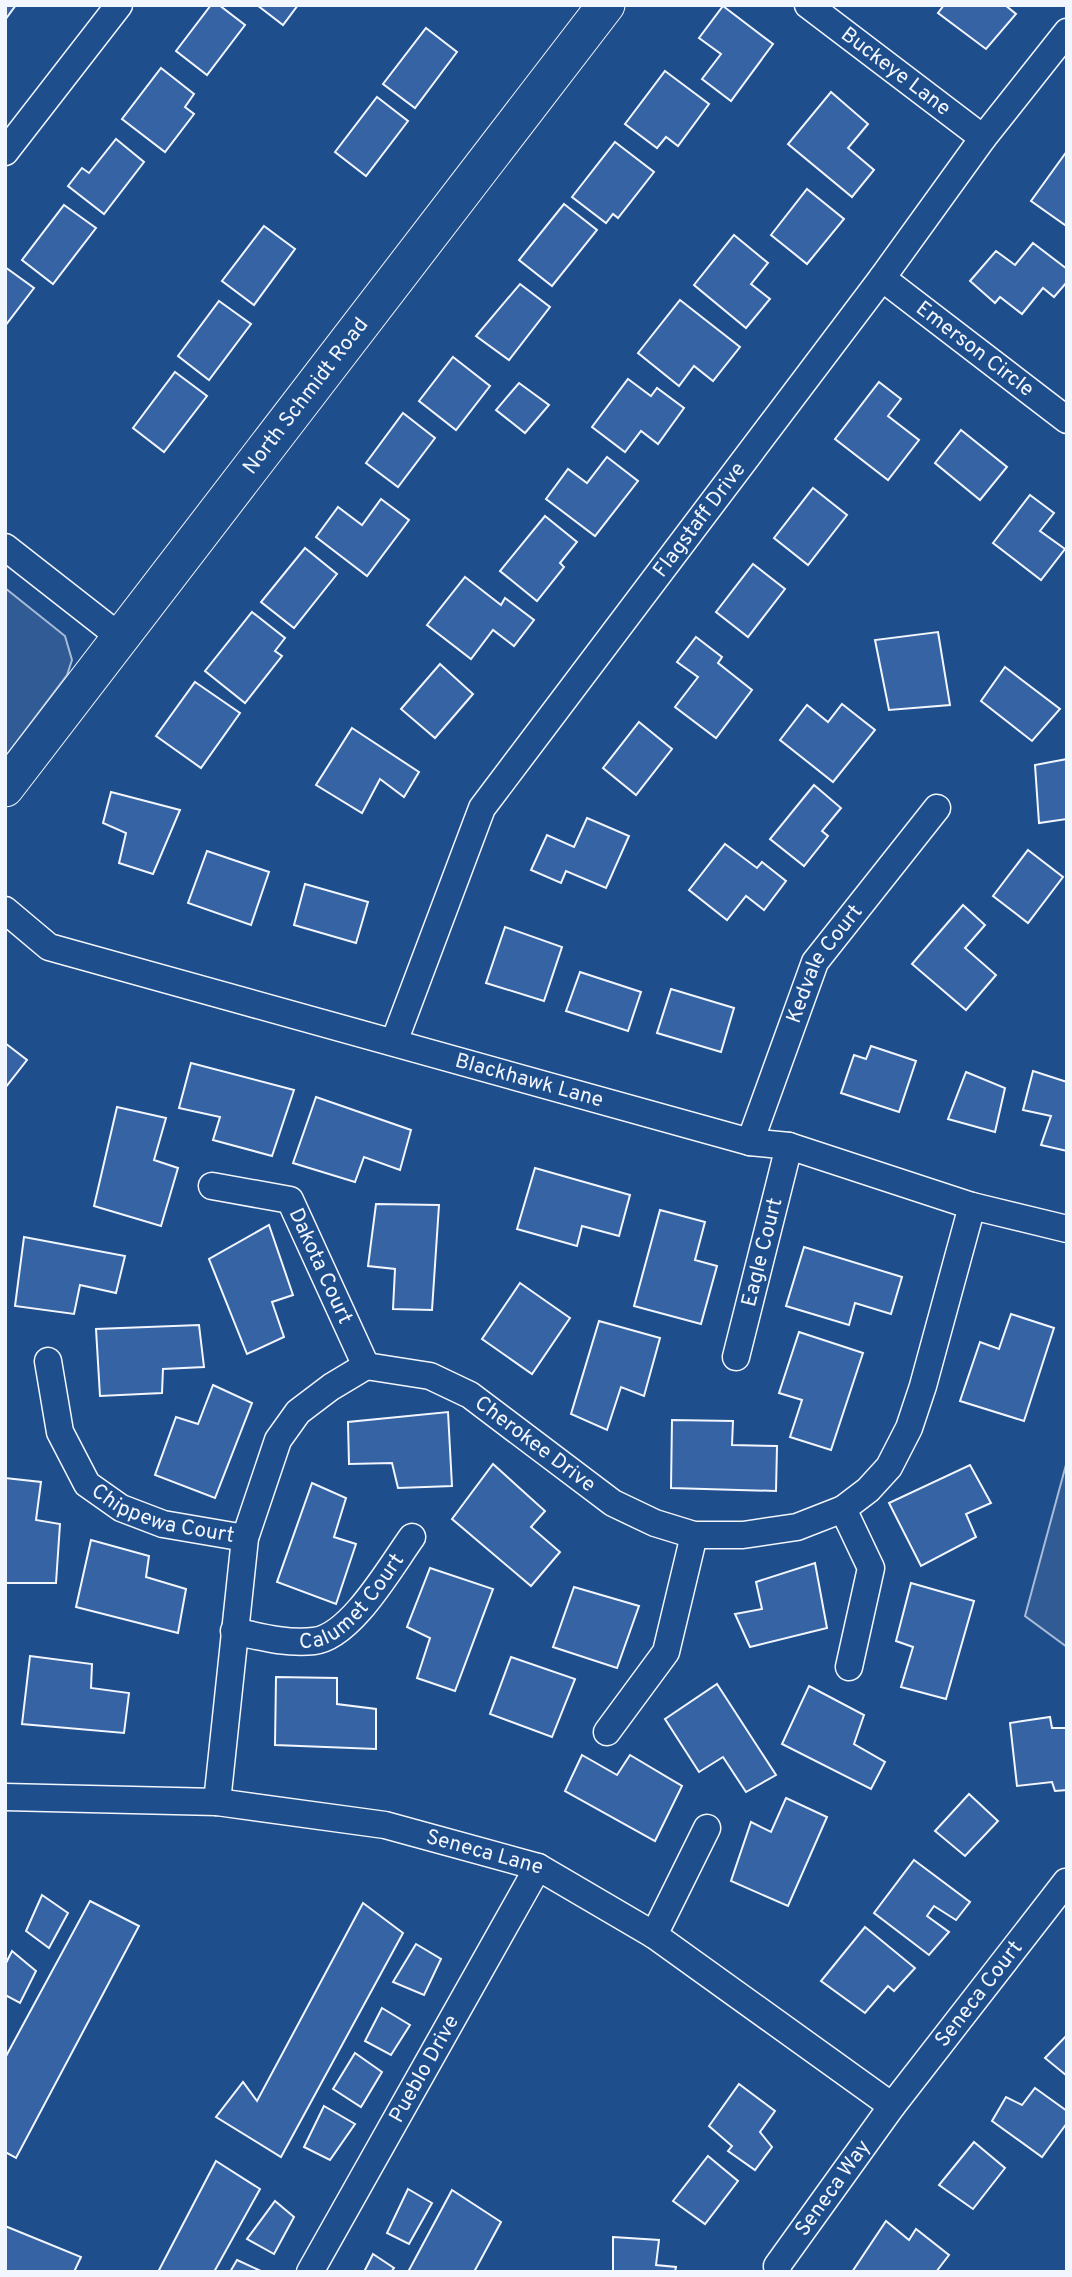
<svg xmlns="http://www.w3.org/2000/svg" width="1072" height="2277" font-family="Overpass,sans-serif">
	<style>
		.built { fill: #305b95; stroke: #a8bbd7; stroke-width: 2 }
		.building { fill: #3563a3; stroke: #f2f6ff; stroke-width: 2 }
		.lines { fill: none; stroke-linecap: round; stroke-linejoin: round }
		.street-casing { stroke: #f2f6ff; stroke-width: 29 }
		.secondary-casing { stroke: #f2f6ff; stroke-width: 39 }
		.street { stroke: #1f4e8c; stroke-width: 26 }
		.secondary { stroke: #1f4e8c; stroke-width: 37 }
		.labels { text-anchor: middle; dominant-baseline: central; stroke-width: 5; stroke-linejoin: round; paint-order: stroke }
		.street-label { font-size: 21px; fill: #f2f6ff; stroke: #1f4e8c }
	</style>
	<rect width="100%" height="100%" fill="#1f4e8c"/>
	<g class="built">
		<polygon points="5,588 65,636 72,660 67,675 5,757"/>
		<polygon points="1067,1461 1067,1647 1025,1616"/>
	</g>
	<g class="building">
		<polygon points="5,5 16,5 5,20"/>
		<polygon points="211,5 219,5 245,25 207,75 176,51"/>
		<polygon points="257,5 298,5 283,25"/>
		<polygon points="944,5 1005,5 1016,14 986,49 938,13"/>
		<polygon points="723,6 773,44 731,101 702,79 721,54 699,38"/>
		<polygon points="426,28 457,52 415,108 383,84"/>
		<polygon points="161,68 194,94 185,107 194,114 165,152 122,119"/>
		<polygon points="665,71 709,104 678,146 666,137 657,148 625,124"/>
		<polygon points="831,92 868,124 848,148 874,170 852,197 788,144"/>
		<polygon points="377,97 408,121 366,176 335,152"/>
		<polygon points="116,139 144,162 104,214 68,186 82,168 89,173"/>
		<polygon points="615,142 654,172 618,218 613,214 606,223 572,197"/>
		<polygon points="1067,151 1067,222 1065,225 1031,201"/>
		<polygon points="807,189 844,219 807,264 771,235"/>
		<polygon points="564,204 597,230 552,286 519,260"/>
		<polygon points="64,205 96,228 53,284 22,260"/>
		<polygon points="264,226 295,249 254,305 222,281"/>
		<polygon points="734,235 768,263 751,284 770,299 746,328 694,285"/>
		<polygon points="1033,243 1067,269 1067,282 1054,297 1043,288 1022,314 1000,297 995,303 970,281 996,251 1015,265"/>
		<polygon points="5,267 34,288 5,326"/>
		<polygon points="520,284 550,307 509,360 476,336"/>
		<polygon points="680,300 740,347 713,381 694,366 679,386 638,353"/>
		<polygon points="219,301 251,324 209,380 178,356"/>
		<polygon points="453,357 490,386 456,430 419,401"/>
		<polygon points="175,372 207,396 164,452 133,428"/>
		<polygon points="628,379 651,396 657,388 684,408 658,444 641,431 625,452 592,427"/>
		<polygon points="879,382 901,399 888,416 919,440 888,480 835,439"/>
		<polygon points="519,383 549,405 525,433 496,410"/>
		<polygon points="403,413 435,438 398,487 366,463"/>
		<polygon points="961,430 1007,467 980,500 935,463"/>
		<polygon points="607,457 638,481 595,536 546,499 568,469 587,483"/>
		<polygon points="813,488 847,515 808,565 774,538"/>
		<polygon points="1030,495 1054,513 1040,531 1065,549 1041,580 993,543"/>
		<polygon points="381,499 409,520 367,576 316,537 338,507 362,525"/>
		<polygon points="545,516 577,542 560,563 564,567 537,601 500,571"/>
		<polygon points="305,548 337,574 294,628 261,602"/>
		<polygon points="753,564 785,589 748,637 716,612"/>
		<polygon points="465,577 501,605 505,598 534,620 514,646 493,630 471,659 427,625"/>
		<polygon points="252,612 285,638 275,651 282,656 245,703 205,671"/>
		<polygon points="938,632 950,705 889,710 875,640"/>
		<polygon points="696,637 722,657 718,663 752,690 716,738 675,707 698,677 677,662"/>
		<polygon points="440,664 473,694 435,738 401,709"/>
		<polygon points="1005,667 1060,709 1032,741 981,701"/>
		<polygon points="195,682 240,713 201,768 156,736"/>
		<polygon points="842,704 875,730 833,782 780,740 807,705 828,722"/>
		<polygon points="639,722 672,749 636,795 603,768"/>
		<polygon points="352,728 419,772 404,797 380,779 362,813 316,785"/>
		<polygon points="1067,759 1067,819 1039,823 1035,765"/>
		<polygon points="814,785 841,808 822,831 828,836 804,866 770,839"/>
		<polygon points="111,792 180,810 153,874 119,863 126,833 103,823"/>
		<polygon points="587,818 629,836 606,888 566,871 561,883 531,870 547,835 574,847"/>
		<polygon points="725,844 757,868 762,862 786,881 764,910 746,896 727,920 689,890"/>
		<polygon points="1028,850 1063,877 1028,923 993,896"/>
		<polygon points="207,851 269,872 251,925 188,903"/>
		<polygon points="305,884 368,902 356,943 294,925"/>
		<polygon points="963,905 985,925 965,948 996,975 966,1010 912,964"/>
		<polygon points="505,927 562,947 544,1001 486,983"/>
		<polygon points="580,972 641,992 628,1031 566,1011"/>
		<polygon points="671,989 734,1008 721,1052 657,1033"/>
		<polygon points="5,1043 27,1060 5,1088"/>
		<polygon points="871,1046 916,1061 899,1112 841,1093 854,1055 866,1059"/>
		<polygon points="191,1063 294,1090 272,1156 213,1140 220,1117 179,1108"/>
		<polygon points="1033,1071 1067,1082 1067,1151 1041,1145 1051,1116 1023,1110"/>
		<polygon points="966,1072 1005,1088 995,1132 948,1119"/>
		<polygon points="316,1097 411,1130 400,1170 364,1157 355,1182 293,1163"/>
		<polygon points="117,1107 166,1118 154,1160 178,1168 161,1226 94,1206"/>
		<polygon points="535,1168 630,1195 619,1236 582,1226 577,1246 517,1229"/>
		<polygon points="376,1204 439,1205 432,1310 393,1309 395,1269 368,1266"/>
		<polygon points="660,1210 705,1222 695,1260 717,1266 701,1324 634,1306"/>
		<polygon points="269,1225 293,1295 272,1302 284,1337 247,1354 209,1259"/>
		<polygon points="24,1237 125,1256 116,1293 80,1285 74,1314 15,1306"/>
		<polygon points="804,1247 902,1277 891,1314 855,1303 849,1325 786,1306"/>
		<polygon points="520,1283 570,1318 532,1374 482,1339"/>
		<polygon points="1011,1314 1054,1328 1024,1421 960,1401 980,1342 999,1349"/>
		<polygon points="599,1321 660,1338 644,1396 621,1387 607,1430 571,1414"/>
		<polygon points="199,1325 204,1367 163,1369 162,1393 100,1396 96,1329"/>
		<polygon points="799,1332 863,1353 831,1450 790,1437 802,1400 779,1393"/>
		<polygon points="213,1385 252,1403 215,1498 155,1475 176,1417 198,1424"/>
		<polygon points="448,1412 452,1486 398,1488 392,1463 349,1464 348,1422"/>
		<polygon points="672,1420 733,1421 732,1445 777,1446 776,1491 671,1488"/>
		<polygon points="493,1464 545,1511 531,1527 560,1552 531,1586 452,1519"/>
		<polygon points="970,1465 991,1503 966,1514 976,1537 921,1566 889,1503"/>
		<polygon points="5,1478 41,1482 36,1520 60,1524 56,1583 5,1583"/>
		<polygon points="312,1483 346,1498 334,1537 356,1544 336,1604 277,1582"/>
		<polygon points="91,1540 149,1556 146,1577 186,1589 178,1633 76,1607"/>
		<polygon points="815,1563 827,1628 750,1647 735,1614 762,1609 756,1582"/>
		<polygon points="430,1568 493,1589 455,1691 417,1678 430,1638 407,1627"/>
		<polygon points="911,1583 974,1601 946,1699 901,1687 913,1647 896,1641"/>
		<polygon points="574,1587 639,1606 617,1668 553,1647"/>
		<polygon points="30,1656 92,1664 91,1688 129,1693 124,1733 22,1724"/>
		<polygon points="511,1657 575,1679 552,1737 490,1714"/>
		<polygon points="276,1677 337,1678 337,1704 376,1709 376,1749 275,1745"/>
		<polygon points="717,1684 776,1775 746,1792 723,1757 699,1772 665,1719"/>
		<polygon points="809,1686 864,1715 854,1744 885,1762 871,1789 782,1744"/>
		<polygon points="1050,1717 1052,1728 1067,1728 1067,1790 1055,1791 1052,1782 1017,1786 1010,1723"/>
		<polygon points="582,1755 617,1775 630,1755 682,1786 655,1841 565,1791"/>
		<polygon points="969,1794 998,1821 965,1856 935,1831"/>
		<polygon points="786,1798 827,1817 788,1906 731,1881 751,1822 771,1832"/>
		<polygon points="914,1860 970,1902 956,1920 934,1906 927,1916 949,1932 929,1955 874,1913"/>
		<polygon points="42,1895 68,1913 49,1948 26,1931"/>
		<polygon points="90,1901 139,1926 16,2158 5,2152 5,2058"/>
		<polygon points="363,1903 403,1933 281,2157 216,2117 243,2082 257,2101"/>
		<polygon points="865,1927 915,1968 894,1991 888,1986 865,2013 821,1981"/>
		<polygon points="416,1944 441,1959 424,1995 393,1982"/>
		<polygon points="12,1951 36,1971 20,2003 5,1995 5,1965"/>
		<polygon points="382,2008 410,2025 391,2055 365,2041"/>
		<polygon points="1067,2035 1067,2076 1045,2058"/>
		<polygon points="355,2053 382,2072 361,2107 333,2089"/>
		<polygon points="739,2084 775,2111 760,2132 772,2147 755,2170 728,2151 732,2146 709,2126"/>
		<polygon points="1035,2088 1067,2111 1067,2123 1042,2157 992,2121 1006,2097 1022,2105"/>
		<polygon points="324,2106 355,2124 330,2160 304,2147"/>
		<polygon points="974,2142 1005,2168 973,2209 939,2185"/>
		<polygon points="708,2156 738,2181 705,2224 673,2201"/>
		<polygon points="216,2161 260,2189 214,2272 158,2272"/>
		<polygon points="408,2189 432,2203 409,2244 387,2233"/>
		<polygon points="452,2190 501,2222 474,2272 408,2272"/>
		<polygon points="275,2201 294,2217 274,2254 247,2239"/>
		<polygon points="886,2221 909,2240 916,2229 949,2255 936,2272 852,2272"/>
		<polygon points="5,2226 81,2257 74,2272 5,2272"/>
		<polygon points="613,2237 659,2240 656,2265 676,2267 675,2272 613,2272"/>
		<polygon points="373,2254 394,2268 391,2272 364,2272"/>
		<polygon points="237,2260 263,2272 230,2272"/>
	</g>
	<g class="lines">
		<defs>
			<g id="street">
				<path id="s1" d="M808,5L983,138"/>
				<polyline points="5,152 119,5"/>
				<path id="s2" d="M882,278L1067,420"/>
				<polyline points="5,547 120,637"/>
				<path id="s3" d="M5,910L49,947L750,1142L789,1146L972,1206L1067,1229"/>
				<path id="s4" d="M394,1042L482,808L882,278L983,138L1067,32"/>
				<path id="s5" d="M750,1142L815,962L937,808"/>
				<path id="s6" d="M212,1186L290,1200L366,1366"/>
				<path id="s7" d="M736,1357L789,1146"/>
				<path id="s8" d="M48,1361L60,1432L87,1484L121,1508L163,1524L245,1538"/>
				<polyline points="843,1509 871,1568 849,1667"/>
				<path id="s9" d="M234,1631C261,1637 287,1644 314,1641C351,1637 391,1566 412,1537"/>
				<polyline points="607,1732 666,1652 694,1535"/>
				<path id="s10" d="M5,1797L217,1802L385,1825L538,1867L654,1935L892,2106"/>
				<path id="s11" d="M217,1802L245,1538L278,1440L298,1412L331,1387L366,1366L430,1376L470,1395L613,1503L655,1523L694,1535H743L797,1527L843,1509L868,1490L889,1467L909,1428L923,1386L972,1206"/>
				<polyline points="654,1935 707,1828"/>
				<path id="s12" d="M310,2272L538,1867"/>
				<path id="s13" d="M778,2272L777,2266L892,2106L1066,1882"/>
			</g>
			<g id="secondary">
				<path id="s14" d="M5,788L606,5"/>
			</g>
		</defs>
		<use href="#street" class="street-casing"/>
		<use href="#secondary" class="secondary-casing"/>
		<use href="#street" class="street"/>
		<use href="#secondary" class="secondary"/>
	</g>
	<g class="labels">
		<g class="street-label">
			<text stroke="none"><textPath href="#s1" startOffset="110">Buckeye Lane</textPath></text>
			<text stroke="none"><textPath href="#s2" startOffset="117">Emerson Circle</textPath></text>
			<text stroke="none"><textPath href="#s14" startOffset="494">North Schmidt Road</textPath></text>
			<text stroke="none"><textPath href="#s4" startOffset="611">Flagstaff Drive</textPath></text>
			<text stroke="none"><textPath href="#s5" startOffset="194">Kedvale Court</textPath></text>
			<text stroke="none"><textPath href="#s3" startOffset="556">Blackhawk Lane</textPath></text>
			<text stroke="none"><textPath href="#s7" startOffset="108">Eagle Court</textPath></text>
			<text stroke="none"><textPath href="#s6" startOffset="152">Dakota Court</textPath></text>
			<text stroke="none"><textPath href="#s11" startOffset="676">Cherokee Drive</textPath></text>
			<text stroke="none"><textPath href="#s8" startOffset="214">Chippewa Court</textPath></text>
			<text stroke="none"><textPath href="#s9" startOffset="135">Calumet Court</textPath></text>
			<text stroke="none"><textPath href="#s10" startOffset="485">Seneca Lane</textPath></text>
			<text stroke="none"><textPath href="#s13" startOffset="345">Seneca Court</textPath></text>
			<text stroke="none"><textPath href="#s12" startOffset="233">Pueblo Drive</textPath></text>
			<text stroke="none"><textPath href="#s13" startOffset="102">Seneca Way</textPath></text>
		</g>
	</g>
	<rect width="1072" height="2277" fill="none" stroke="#f2f6ff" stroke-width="14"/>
</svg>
